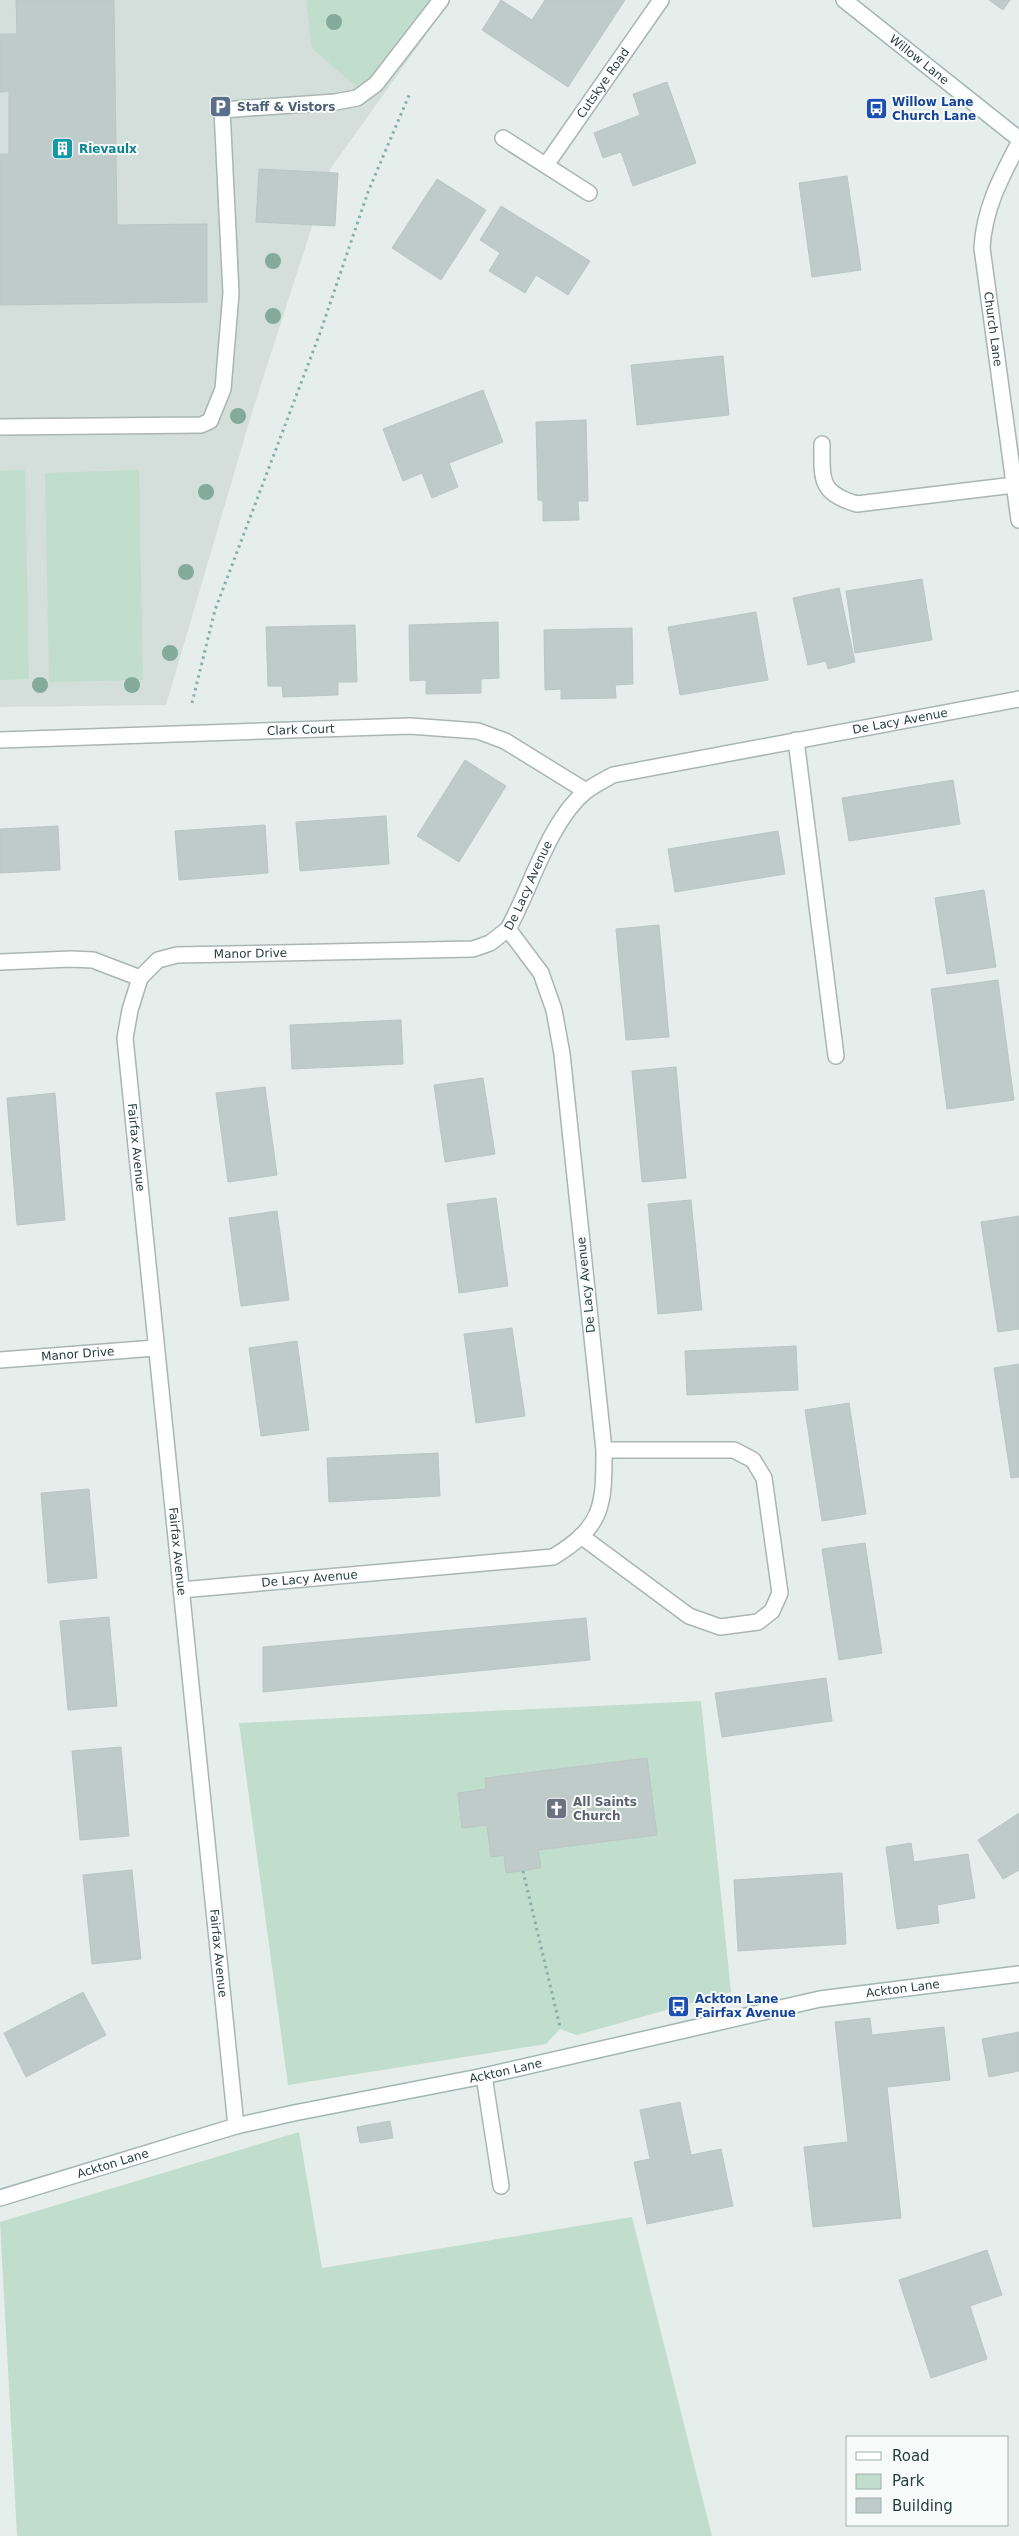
<svg xmlns="http://www.w3.org/2000/svg" width="1019" height="2536" font-family="'DejaVu Sans',sans-serif">
	<style>
		.built { fill: #d4dedb }
		.green { fill: #c1ddce }
		.building { fill: #becbc9; stroke: #b9c7c4 }
		.lines { fill: none; stroke-linecap: round; stroke-linejoin: round }
		.service-casing { stroke: #a9b6b4; stroke-width: 18 }
		.minor-casing { stroke: #a9b6b4; stroke-width: 18 }
		.secondary-casing { stroke: #a2b6b3; stroke-width: 18 }
		.path { stroke: #89afab; stroke-width: 3; stroke-dasharray: 2.5 4; stroke-linecap: butt }
		.service { stroke: #fff; stroke-width: 15 }
		.minor { stroke: #fff; stroke-width: 15 }
		.secondary { stroke: #fff; stroke-width: 15 }
		.tree { fill: #84aa9b }
		.labels { text-anchor: middle; dominant-baseline: central; stroke-width: 4; stroke-linejoin: round; paint-order: stroke }
		.street-label { font-size: 12px; fill: #263f3d; stroke: #f6faf9 }
		.transit-label { font-size: 12px; font-weight: bold; fill: #164399; stroke: #f6faf9; text-anchor: start }
		.service-label { font-size: 12px; font-weight: bold; fill: #4e5e75; stroke: #f6faf9; text-anchor: start }
		.culture-label { font-size: 12px; font-weight: bold; fill: #0d838f; stroke: #f6faf9; text-anchor: start }
		.worship-label { font-size: 12px; font-weight: bold; fill: #5b616d; stroke: #f6faf9; text-anchor: start }
	</style>
	<rect width="100%" height="100%" fill="#e6eeec"/>
	<polygon class="built" points="0,0 451,0 331,168 253,409 166,705 0,707"/>
	<g class="green">
		<polygon points="306,0 434,0 374,78 363,86 354,85 312,48"/>
		<polygon points="25,470 29,679 0,680 0,471"/>
		<polygon points="139,470 143,680 49,682 45,473"/>
		<polygon points="701,1701 731,1992 577,2035 560,2029 546,2044 288,2085 239,1723"/>
		<polygon points="299,2132 322,2268 632,2217 712,2536 17,2536 0,2222"/>
	</g>
	<g class="building">
		<polygon points="16,0 114,0 117,225 207,224 207,302 0,305 0,154 9,154 9,91 0,92 0,34 17,34"/>
		<polygon points="501,0 532,20 545,0 625,0 568,87 482,30"/>
		<polygon points="989,0 1010,0 1003,10"/>
		<polygon points="667,82 696,163 633,186 621,152 603,158 594,133 640,115 633,94"/>
		<polygon points="259,169 338,173 335,226 256,222"/>
		<polygon points="847,176 861,270 812,277 799,183"/>
		<polygon points="437,179 486,210 441,280 392,248"/>
		<polygon points="501,206 590,261 568,295 536,275 525,293 489,271 500,253 480,240"/>
		<polygon points="723,356 729,415 637,425 631,365"/>
		<polygon points="483,390 503,442 449,463 458,487 432,498 422,473 403,481 383,429"/>
		<polygon points="586,420 588,501 578,501 579,520 543,521 543,501 538,500 536,422"/>
		<polygon points="922,579 932,640 855,653 846,591"/>
		<polygon points="839,588 855,662 828,669 826,661 808,665 793,598"/>
		<polygon points="756,612 768,680 680,695 668,627"/>
		<polygon points="498,622 499,678 481,679 481,693 426,694 426,680 410,681 409,625"/>
		<polygon points="355,625 357,682 338,682 338,695 283,697 282,686 268,686 266,627"/>
		<polygon points="632,628 633,684 615,685 616,698 561,699 561,689 545,690 544,630"/>
		<polygon points="465,760 506,786 459,862 417,836"/>
		<polygon points="953,780 960,824 849,841 842,798"/>
		<polygon points="386,816 389,864 300,871 296,822"/>
		<polygon points="265,825 268,873 179,880 175,831"/>
		<polygon points="58,826 60,870 0,873 0,829"/>
		<polygon points="778,831 785,874 675,892 668,849"/>
		<polygon points="984,890 996,967 947,974 935,898"/>
		<polygon points="659,925 669,1037 626,1040 616,929"/>
		<polygon points="998,980 1014,1100 947,1109 931,989"/>
		<polygon points="401,1020 403,1064 292,1069 290,1025"/>
		<polygon points="676,1067 686,1178 642,1182 632,1071"/>
		<polygon points="483,1078 495,1154 445,1162 434,1085"/>
		<polygon points="265,1087 277,1175 228,1182 216,1093"/>
		<polygon points="55,1093 65,1220 17,1225 7,1098"/>
		<polygon points="496,1198 508,1286 459,1293 447,1204"/>
		<polygon points="691,1200 702,1310 658,1314 648,1204"/>
		<polygon points="277,1211 289,1300 241,1306 229,1218"/>
		<polygon points="1019,1216 1019,1329 998,1332 981,1222"/>
		<polygon points="512,1328 525,1416 476,1423 464,1334"/>
		<polygon points="297,1341 309,1430 261,1436 249,1348"/>
		<polygon points="796,1346 798,1390 687,1395 685,1351"/>
		<polygon points="1019,1364 1019,1477 1011,1478 994,1368"/>
		<polygon points="849,1403 866,1514 822,1521 805,1410"/>
		<polygon points="438,1453 440,1496 329,1502 327,1458"/>
		<polygon points="89,1489 97,1578 48,1583 41,1493"/>
		<polygon points="865,1543 882,1653 839,1660 822,1549"/>
		<polygon points="109,1617 117,1706 68,1710 60,1621"/>
		<polygon points="586,1618 590,1660 263,1692 263,1647"/>
		<polygon points="826,1678 832,1721 722,1737 715,1693"/>
		<polygon points="121,1747 129,1836 80,1840 72,1751"/>
		<polygon points="647,1758 657,1835 538,1850 541,1868 506,1873 504,1855 491,1857 487,1825 462,1828 458,1793 486,1789 485,1778"/>
		<polygon points="1019,1813 1019,1870 1003,1879 978,1840"/>
		<polygon points="911,1843 914,1862 968,1854 975,1898 937,1905 939,1923 897,1929 886,1847"/>
		<polygon points="132,1870 141,1959 92,1964 83,1875"/>
		<polygon points="842,1873 846,1944 738,1951 734,1880"/>
		<polygon points="83,1992 106,2035 26,2077 4,2033"/>
		<polygon points="870,2018 872,2035 944,2027 950,2080 887,2087 901,2218 813,2227 804,2147 848,2142 835,2022"/>
		<polygon points="1019,2032 1019,2071 989,2077 982,2039"/>
		<polygon points="680,2102 691,2155 721,2149 733,2206 647,2224 634,2162 650,2159 640,2110"/>
		<polygon points="390,2121 393,2138 360,2143 357,2127"/>
		<polygon points="987,2250 1002,2295 970,2306 987,2359 931,2378 899,2280"/>
	</g>
	<g class="lines">
		<defs>
			<g id="service">
				<polyline points="0,427 201,425 210,421 223,389 231,293 222,110 335,102 357,98 376,84 441,0"/>
				<path d="M822,444C822,479 819,493 857,504L1014,485"/>
				<path id="s1" d="M0,740L410,726L478,731L505,741L586,791"/>
				<polyline points="796,740 836,1056"/>
				<polyline points="484,2076 501,2186"/>
			</g>
			<g id="minor">
				<polyline points="503,138 589,193"/>
				<path id="s2" d="M1019,143C1001,177 984,209 982,248L1019,520"/>
				<path id="s3" d="M546,165L661,0"/>
				<path id="s4" d="M0,962L71,959L93,960L140,978L158,960L177,955L473,949L490,943L508,929"/>
				<path id="s5" d="M140,978L130,1010L125,1038L236,2126"/>
				<path id="s6" d="M0,1360L155,1348"/>
				<polyline points="581,1536 689,1616 720,1627 758,1622 772,1611 780,1593 764,1478 753,1460 734,1450 604,1450"/>
				<path id="s7" d="M181,1590L553,1557C604,1526 604,1505 604,1450L562,1054L554,1010L541,973L508,929C531,888 549,821 586,791C594,785 604,780 613,775L1019,699"/>
			</g>
			<g id="secondary">
				<path id="s8" d="M844,0L1019,139"/>
				<path id="s9" d="M0,2198L236,2126L294,2113L484,2076L820,1999L1019,1974"/>
			</g>
		</defs>
		<use href="#service" class="service-casing"/>
		<use href="#minor" class="minor-casing"/>
		<use href="#secondary" class="secondary-casing"/>
		<g class="path">
			<polyline points="192,703 215,610 320,333 368,192 410,93"/>
			<polyline points="523,1871 560,2027"/>
		</g>
		<use href="#service" class="service"/>
		<use href="#minor" class="minor"/>
		<use href="#secondary" class="secondary"/>
	</g>
	<g class="tree">
		<circle cx="334" cy="22" r="8"/>
		<circle cx="273" cy="261" r="8"/>
		<circle cx="273" cy="316" r="8"/>
		<circle cx="238" cy="416" r="8"/>
		<circle cx="206" cy="492" r="8"/>
		<circle cx="186" cy="572" r="8"/>
		<circle cx="170" cy="653" r="8"/>
		<circle cx="40" cy="685" r="8"/>
		<circle cx="132" cy="685" r="8"/>
	</g>
	<defs>
		<symbol id="parking-square" viewBox="-11 -11 22 22"><rect x="-9" y="-9" width="18" height="18" rx="4" fill="#5c6f8a" stroke="#f6faf9"/><path d="M-3.5-5.5H1a3.5 3.5 0 0 1 0 7H-1V5.5H-3.5ZM-1-3.4V-.6H.8a1.4 1.4 0 0 0 0-2.8Z" fill="#fff"/></symbol>
		<symbol id="bus-square" viewBox="-11 -11 22 22"><rect x="-9" y="-9" width="18" height="18" rx="4" fill="#1a4fb4" stroke="#f6faf9"/><path d="M-5-6H5V4H4V6H2V4H-2V6H-4V4H-5ZM-3.5-4V0h7V-4ZM-3.5 1.2v1.5H-2V1.2ZM2 1.2v1.5H3.5V1.2Z" fill="#fff"/></symbol>
		<symbol id="building-square" viewBox="-11 -11 22 22"><rect x="-9" y="-9" width="18" height="18" rx="4" fill="#0f9aa8" stroke="#f6faf9"/><path d="M-4-6H4V6H1V3H-1V6H-4ZM-2.5-4.3h1.7v1.8h-1.7ZM.8-4.3h1.7v1.8H.8ZM-2.5-1h1.7V.8h-1.7ZM.8-1h1.7V.8H.8Z" fill="#fff"/></symbol>
		<symbol id="church-square" viewBox="-11 -11 22 22"><rect x="-9" y="-9" width="18" height="18" rx="4" fill="#6b7280" stroke="#f6faf9"/><path d="M-1.2-6h2.4v3.5h3.3v2.4h-3.3V6h-2.4V-.1h-3.3v-2.4h3.3Z" fill="#fff"/></symbol>
	</defs>
	<g fill-rule="evenodd">
		<use href="#parking-square" x="208" y="94" width="25" height="25"/>
		<use href="#bus-square" x="864" y="96" width="25" height="25"/>
		<use href="#building-square" x="50" y="136" width="25" height="25"/>
		<use href="#church-square" x="544" y="1796" width="25" height="25"/>
		<use href="#bus-square" x="666" y="1994" width="25" height="25"/>
	</g>
	<g class="labels">
		<g class="street-label">
			<text stroke="none"><textPath href="#s8" startOffset="96">Willow Lane</textPath></text>
			<text stroke="none"><textPath href="#s3" startOffset="100">Cutskye Road</textPath></text>
			<text stroke="none"><textPath href="#s2" startOffset="194">Church Lane</textPath></text>
			<text stroke="none"><textPath href="#s7" startOffset="1521">De Lacy Avenue</textPath></text>
			<text stroke="none"><textPath href="#s1" startOffset="301">Clark Court</textPath></text>
			<text stroke="none"><textPath href="#s7" startOffset="1086">De Lacy Avenue</textPath></text>
			<text stroke="none"><textPath href="#s4" startOffset="262">Manor Drive</textPath></text>
			<text stroke="none"><textPath href="#s5" startOffset="172">Fairfax Avenue</textPath></text>
			<text transform="translate(586 1285) rotate(-96)">De Lacy Avenue</text>
			<text stroke="none"><textPath href="#s6" startOffset="78">Manor Drive</textPath></text>
			<text stroke="none"><textPath href="#s5" startOffset="578">Fairfax Avenue</textPath></text>
			<text stroke="none"><textPath href="#s7" startOffset="129">De Lacy Avenue</textPath></text>
			<text stroke="none"><textPath href="#s5" startOffset="982">Fairfax Avenue</textPath></text>
			<text stroke="none"><textPath href="#s9" startOffset="928">Ackton Lane</textPath></text>
			<text stroke="none"><textPath href="#s9" startOffset="522">Ackton Lane</textPath></text>
			<text stroke="none"><textPath href="#s9" startOffset="118">Ackton Lane</textPath></text>
		</g>
		<g class="transit-label">
			<text x="892" y="102">Willow Lane<tspan x="892" dy="14">Church Lane</tspan></text>
			<text x="695" y="1999">Ackton Lane<tspan x="695" dy="14">Fairfax Avenue</tspan></text>
		</g>
		<g class="service-label">
			<text x="237" y="107">Staff &amp; Vistors</text>
		</g>
		<g class="culture-label">
			<text x="79" y="149">Rievaulx</text>
		</g>
		<g class="worship-label">
			<text x="573" y="1802">All Saints<tspan x="573" dy="14">Church</tspan></text>
		</g>
	</g>
	<rect x="846" y="2436" width="162" height="90" fill="#f6faf9" stroke="#a3afae"/>
	<rect x="856" y="2452" width="25" height="8" fill="#ffffff" stroke="#a3afae"/>
	<text x="892" y="2461" font-size="15" fill="#263f3d">Road</text>
	<rect x="856" y="2474" width="25" height="15" fill="#c1ddce" stroke="#a3afae"/>
	<text x="892" y="2486" font-size="15" fill="#263f3d">Park</text>
	<rect x="856" y="2498" width="25" height="15" fill="#becbc9" stroke="#a3afae"/>
	<text x="892" y="2511" font-size="15" fill="#263f3d">Building</text>
</svg>
